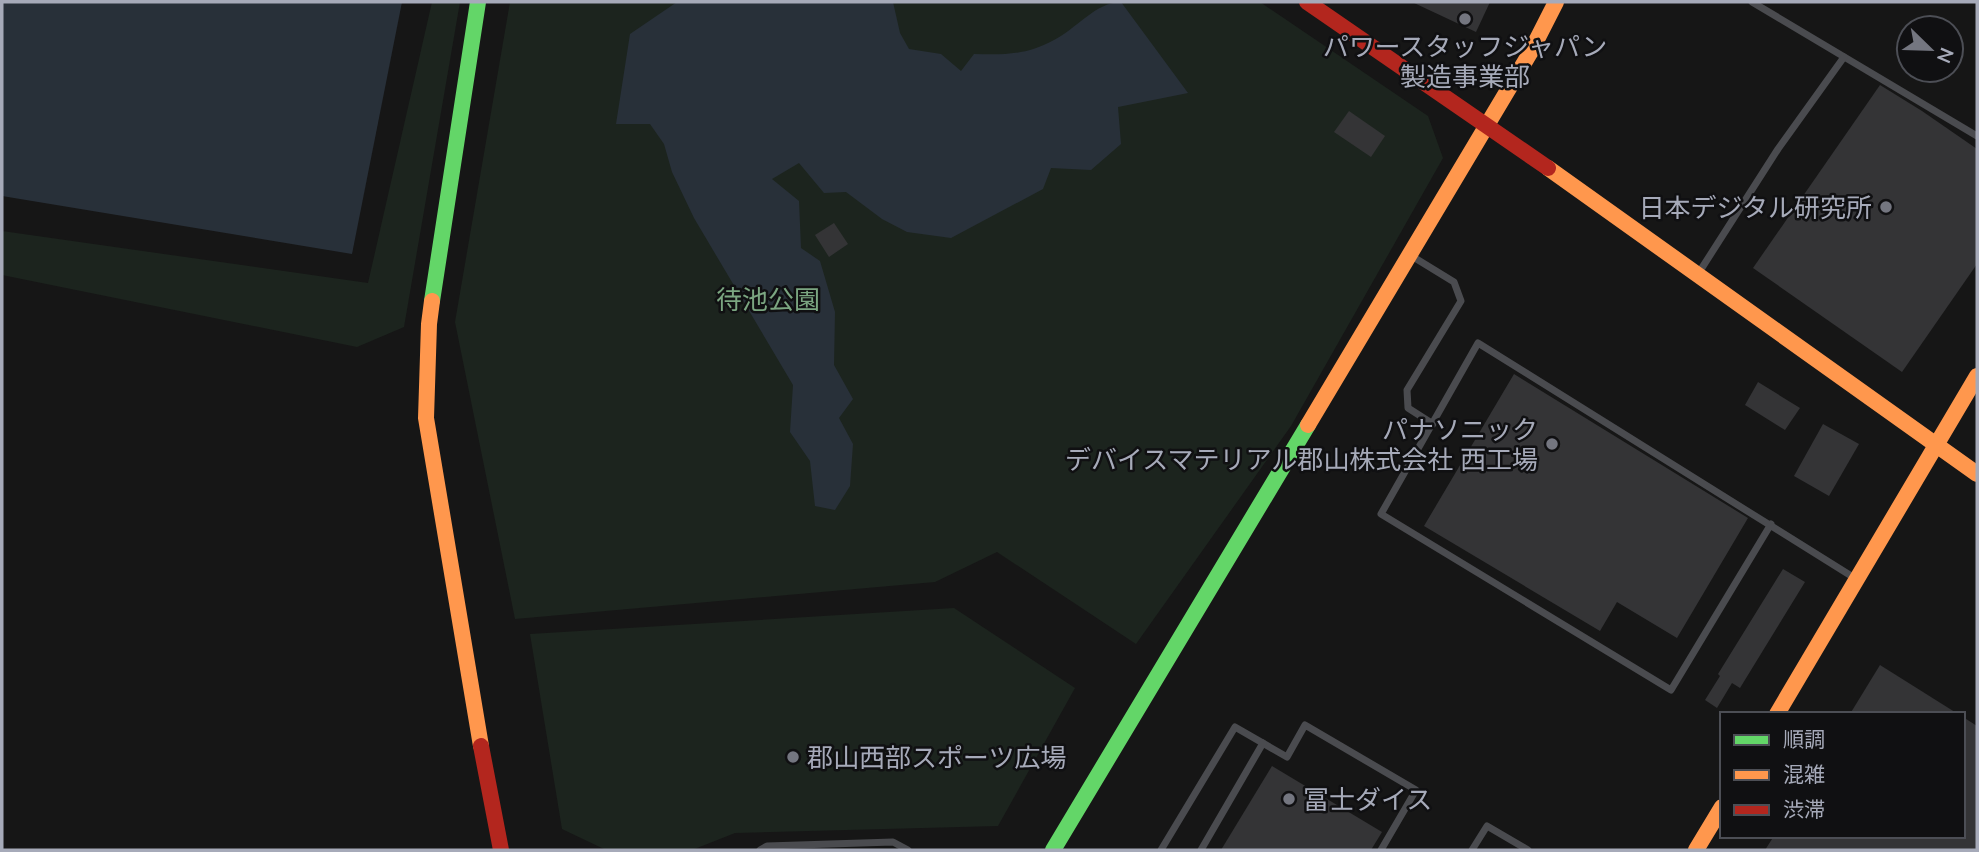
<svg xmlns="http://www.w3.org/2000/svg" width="1979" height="852" font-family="Mulish,'Noto Sans JP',sans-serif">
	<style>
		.green { fill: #1c241e }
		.water { fill: #283039 }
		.building { fill: #343436 }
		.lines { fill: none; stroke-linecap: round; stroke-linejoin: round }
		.lane { stroke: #4a4b4f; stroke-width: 7 }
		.fast { stroke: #63d668; stroke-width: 16 }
		.slow { stroke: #ff974d; stroke-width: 16 }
		.jam { stroke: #b3261e; stroke-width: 16 }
		.poi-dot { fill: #747680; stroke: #101012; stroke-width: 2.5 }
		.labels { text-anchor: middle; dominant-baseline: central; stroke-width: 5; stroke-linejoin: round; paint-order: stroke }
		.poi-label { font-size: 26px; fill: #a6aab9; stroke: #101012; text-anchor: end }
		.park-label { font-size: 26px; fill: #7ba681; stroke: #101012 }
	</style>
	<rect width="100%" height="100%" fill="#161616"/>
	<g class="green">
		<polygon points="432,2 460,2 404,327 357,347 2,275 2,231 368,283"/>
		<polygon points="510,2 1260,2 1428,116 1443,158 1291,426 1136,644 997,552 935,582 515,619 455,322"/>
		<polygon points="954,608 1075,688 998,826 735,833 692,850 606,850 562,829 530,634"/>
	</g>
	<g class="water">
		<polygon points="2,2 402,2 352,254 2,196"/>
		<path d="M677,2H893L900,33L909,49L941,54L961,71L974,54C1004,55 1027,55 1054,40C1076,29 1096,2 1121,2L1188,93L1118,107L1121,144L1091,170L1051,168L1043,189L951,238L907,232L882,219L846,192L824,193L799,163L772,179L799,201L801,248L820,261L835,312L834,365L853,399L839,418L853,444L850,486L835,510L815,506L810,461L790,432L793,385L694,218L672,172L664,144L650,124H616L630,34Z"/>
	</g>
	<g class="building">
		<polygon points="1412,2 1490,2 1476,32"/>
		<polygon points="1880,85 1922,111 1977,149 1977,264 1902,372 1753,268"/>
		<polygon points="1349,111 1385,136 1371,157 1334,132"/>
		<polygon points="834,223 848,244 829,257 815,235"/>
		<polygon points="1514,374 1748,518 1677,638 1617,602 1600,631 1424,526"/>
		<polygon points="1758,382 1800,408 1785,430 1745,405"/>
		<polygon points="1823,424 1859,444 1829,496 1794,476"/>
		<polygon points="1783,569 1805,582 1740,688 1732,683 1717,708 1705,700 1720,676 1718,674"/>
		<polygon points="1880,665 1958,714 1850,714"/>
		<polygon points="1963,717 1977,726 1977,850 1765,850 1774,836 1963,836"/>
		<polygon points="1272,766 1382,832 1371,850 1221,850"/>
	</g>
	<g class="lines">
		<g class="lane">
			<polyline points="1752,2 1977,136"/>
			<polyline points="1410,255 1454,282 1461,301 1407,390 1408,408 1433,424"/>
			<polyline points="1698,274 1778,149 1844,57"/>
			<polyline points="1771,524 1671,690 1381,514 1478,343 1853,577"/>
			<polyline points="760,850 767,846 893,842 908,850"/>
			<polyline points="1161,850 1235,727 1287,757 1305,725 1416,790 1381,850"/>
			<polyline points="1201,850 1263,743"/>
			<polyline points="1472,850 1487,826 1528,850"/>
		</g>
		<g class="fast">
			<polyline points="432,301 478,2"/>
			<polyline points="1053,850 1308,425"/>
		</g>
		<g class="slow">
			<polyline points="1548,168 1977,474"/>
			<polyline points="432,301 429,324 426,418 481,746"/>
			<polyline points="1308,425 1530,53 1556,2"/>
			<polyline points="1777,714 1977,376"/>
			<polyline points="1696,850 1722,807"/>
		</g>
		<g class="jam">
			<polyline points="1307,2 1548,168"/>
			<polyline points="481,746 501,850"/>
		</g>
	</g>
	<g class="poi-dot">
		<circle cx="1465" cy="19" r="7"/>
		<circle cx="1886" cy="207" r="7"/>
		<circle cx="1552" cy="444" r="7"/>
		<circle cx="793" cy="757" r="7"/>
		<circle cx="1289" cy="799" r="7"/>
	</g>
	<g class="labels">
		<g class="poi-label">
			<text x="1465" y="46" text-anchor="middle">パワースタッフジャパン<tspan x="1465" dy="30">製造事業部</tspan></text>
			<text x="1872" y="207">日本デジタル研究所</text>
			<text x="1538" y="429">パナソニック<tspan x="1538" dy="30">デバイスマテリアル郡山株式会社 西工場</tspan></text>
			<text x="807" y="757" text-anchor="start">郡山西部スポーツ広場</text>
			<text x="1303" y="799" text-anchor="start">冨士ダイス</text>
		</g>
		<g class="park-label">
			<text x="768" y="299">待池公園</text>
		</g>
	</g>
	<rect width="1979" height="852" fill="none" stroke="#a6aab9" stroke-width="7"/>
	<rect x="1720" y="712" width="245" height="126" fill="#101012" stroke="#4c4e55" stroke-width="2"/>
	<rect x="1734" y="735" width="35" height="10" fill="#63d668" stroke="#4c4e55" stroke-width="2"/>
	<text x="1783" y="747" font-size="21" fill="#a6aab9">順調</text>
	<rect x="1734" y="770" width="35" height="10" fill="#ff974d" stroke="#4c4e55" stroke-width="2"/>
	<text x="1783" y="782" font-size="21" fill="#a6aab9">混雑</text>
	<rect x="1734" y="805" width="35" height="10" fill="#b3261e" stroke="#4c4e55" stroke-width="2"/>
	<text x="1783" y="817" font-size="21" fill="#a6aab9">渋滞</text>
	<g transform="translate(1930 49) rotate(113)"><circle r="33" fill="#101012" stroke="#4c4e55" stroke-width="2"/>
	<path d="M0-5L12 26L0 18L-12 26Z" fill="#747680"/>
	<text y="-10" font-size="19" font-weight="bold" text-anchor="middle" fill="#a6aab9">N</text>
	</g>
</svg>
